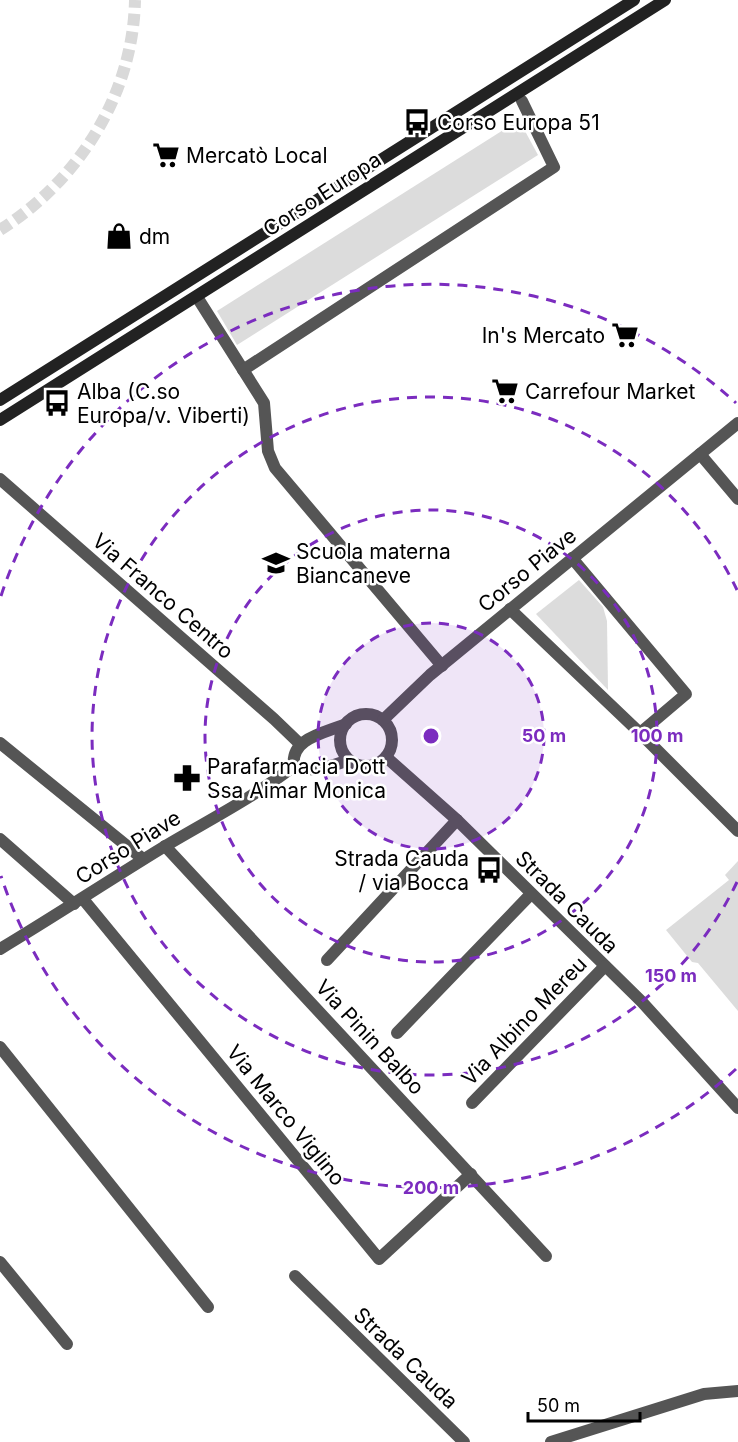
<svg xmlns="http://www.w3.org/2000/svg" width="738" height="1442" font-family="Inter,sans-serif">
	<style>
		.green { fill: #dcdcdc }
		.lines { fill: none; stroke-linecap: round; stroke-linejoin: round }
		.street-tunnel { stroke: #d9d9d9; stroke-width: 12; stroke-dasharray: 12 6; stroke-linecap: butt }
		.street { stroke: #555; stroke-width: 12 }
		.secondary { stroke: #222; stroke-width: 12 }
		.ring { fill: none; stroke: #7b2cbf; stroke-width: 3; stroke-dasharray: 10 8 }
		.labels { text-anchor: middle; dominant-baseline: central; stroke-width: 5; stroke-linejoin: round; paint-order: stroke }
		.poi-label { font-size: 21px; fill: #000; stroke: #fff; text-anchor: start }
		.street-label { font-size: 21px; fill: #000; stroke: #fff }
		.centre { fill: #7b2cbf; stroke: #fff; stroke-width: 3 }
		.ring-label { font-size: 18px; text-anchor: middle; font-weight: bold; fill: #7b2cbf; stroke: #fff; stroke-width: 5; stroke-linejoin: round; paint-order: stroke }
	</style>
	<rect width="100%" height="100%" fill="#fff"/>
	<g class="green">
		<polygon points="519,120 538,155 237,345 217,311"/>
		<polygon points="579,580 603,607 607,621 608,690 536,614"/>
		<polygon points="738,861 738,1011 698,963 692,962 666,930 729,880 725,875"/>
	</g>
	<g class="lines">
		<path class="street-tunnel" d="M0,230C79,180 133,95 135,0"/>
		<g class="street">
			<polyline points="197,297 264,403 268,451 275,468 442,666"/>
			<polyline points="243,370 554,167 522,101"/>
			<polyline points="700,454 738,499"/>
			<polyline points="0,479 274,719 300,744"/>
			<polyline points="572,558 686,694 640,733"/>
			<polyline points="510,609 640,733 738,831"/>
			<circle cx="366" cy="740" r="26"/>
			<polyline points="383,720 430,675 738,423"/>
			<polyline points="0,743 143,859"/>
			<polyline points="386,757 457,820 642,1002 738,1108"/>
			<path d="M294,766C290,738 325,733 346,724"/>
			<path d="M294,766C313,774 331,766 349,760"/>
			<polyline points="0,839 74,904"/>
			<polyline points="165,846 546,1256"/>
			<polyline points="83,899 379,1259 471,1174"/>
			<path d="M0,949C55,916 108,881 162,848C207,821 253,798 294,766"/>
			<polyline points="327,960 457,820"/>
			<polyline points="397,1033 531,894"/>
			<polyline points="0,1047 208,1307"/>
			<polyline points="472,1103 605,966"/>
			<polyline points="0,1262 67,1344"/>
			<polyline points="295,1276 464,1442"/>
			<polyline points="551,1442 704,1394 738,1391"/>
		</g>
		<g class="secondary">
			<polyline points="0,400 634,0"/>
			<polyline points="0,420 665,0"/>
		</g>
	</g>
	<circle cx="431" cy="736" r="113" fill="#7b2cbf" fill-opacity=".12"/>
	<g class="ring">
		<circle cx="431" cy="736" r="113"/>
		<circle cx="431" cy="736" r="226"/>
		<path d="M737 882A339 339 0 1 1 737 590"/>
		<path d="M736 1069A452 452 0 0 1 1 876M1 596A452 452 0 0 1 736 403"/>
	</g>
	<defs>
		<symbol id="bus-bare" viewBox="-9 -9 18 18"><path d="M-5-6H5V4H4V6H2V4H-2V6H-4V4H-5ZM-3.5-4V0h7V-4ZM-3.5 1.2v1.5H-2V1.2ZM2 1.2v1.5H3.5V1.2Z" fill="#000" stroke="#fff" stroke-width="2.5" paint-order="stroke"/></symbol>
		<symbol id="supermarket-bare" viewBox="-9 -9 18 18"><path d="M-6-5.5h2.5l.6 2H6L4.5 2H-2.5L-4.4-4H-6ZM-1.5 3.2a1.3 1.3 0 1 0 .1 0ZM3 3.2a1.3 1.3 0 1 0 .1 0Z" fill="#000" stroke="#fff" stroke-width="2.5" paint-order="stroke"/></symbol>
		<symbol id="shop-bare" viewBox="-9 -9 18 18"><path d="M-5-2.5h2.3a2.7 3.5 0 0 1 5.4 0H5L5.5 6h-11ZM-1.5-2.5h3a1.5 2.3 0 0 0-3 0Z" fill="#000" stroke="#fff" stroke-width="2.5" paint-order="stroke"/></symbol>
		<symbol id="school-bare" viewBox="-9 -9 18 18"><path d="M0-5L7-2L0 1L-7-2ZM-4 1L0 2.5L4 1V4Q0 6-4 4Z" fill="#000" stroke="#fff" stroke-width="2.5" paint-order="stroke"/></symbol>
		<symbol id="pharmacy-bare" viewBox="-9 -9 18 18"><path d="M-2-6h4v4h4v4h-4v4h-4v-4h-4v-4h4Z" fill="#000" stroke="#fff" stroke-width="2.5" paint-order="stroke"/></symbol>
	</defs>
	<g fill-rule="evenodd">
		<use href="#bus-bare" x="398" y="103" width="38" height="38"/>
		<use href="#supermarket-bare" x="147" y="136" width="38" height="38"/>
		<use href="#shop-bare" x="100" y="217" width="38" height="38"/>
		<use href="#supermarket-bare" x="606" y="316" width="38" height="38"/>
		<use href="#supermarket-bare" x="486" y="372" width="38" height="38"/>
		<use href="#bus-bare" x="38" y="384" width="38" height="38"/>
		<use href="#school-bare" x="257" y="544" width="38" height="38"/>
		<use href="#pharmacy-bare" x="168" y="759" width="38" height="38"/>
		<use href="#bus-bare" x="470" y="851" width="38" height="38"/>
	</g>
	<g class="labels">
		<g class="poi-label">
			<text x="437" y="122">Corso Europa 51</text>
			<text x="186" y="155">Mercatò Local</text>
			<text x="139" y="236">dm</text>
			<text x="605" y="335" text-anchor="end">In's Mercato</text>
			<text x="77" y="391">Alba (C.so<tspan x="77" dy="24">Europa/v. Viberti)</tspan></text>
			<text x="525" y="391">Carrefour Market</text>
			<text x="296" y="551">Scuola materna<tspan x="296" dy="24">Biancaneve</tspan></text>
			<text x="207" y="766">Parafarmacia Dott<tspan x="207" dy="24">Ssa Aimar Monica</tspan></text>
			<text x="469" y="858" text-anchor="end">Strada Cauda<tspan x="469" dy="24">/ via Bocca</tspan></text>
		</g>
		<g class="street-label">
			<text transform="translate(322 194) rotate(-33)">Corso Europa</text>
			<text transform="translate(527 570) rotate(-39)">Corso Piave</text>
			<text transform="translate(163 596) rotate(41)">Via Franco Centro</text>
			<text transform="translate(128 847) rotate(-32)">Corso Piave</text>
			<text transform="translate(567 902) rotate(45)">Strada Cauda</text>
			<text transform="translate(524 1021) rotate(-46)">Via Albino Mereu</text>
			<text transform="translate(370 1037) rotate(47)">Via Pinin Balbo</text>
			<text transform="translate(286 1115) rotate(51)">Via Marco Viglino</text>
			<text transform="translate(406 1358) rotate(44)">Strada Cauda</text>
		</g>
	</g>
	<circle cx="431" cy="736" r="9" class="centre"/>
	<g class="ring-label">
		<text x="544" y="742">50 m</text>
		<text x="657" y="742">100 m</text>
		<text x="671" y="982">150 m</text>
		<text x="431" y="1194">200 m</text>
	</g>
	<path d="M528 1412v9h112v-9" fill="none" stroke="#000000" stroke-width="3"/>
	<text x="537" y="1412" font-size="18" fill="#000000" stroke="#ffffff" stroke-width="4.5" paint-order="stroke">50 m</text>
</svg>
